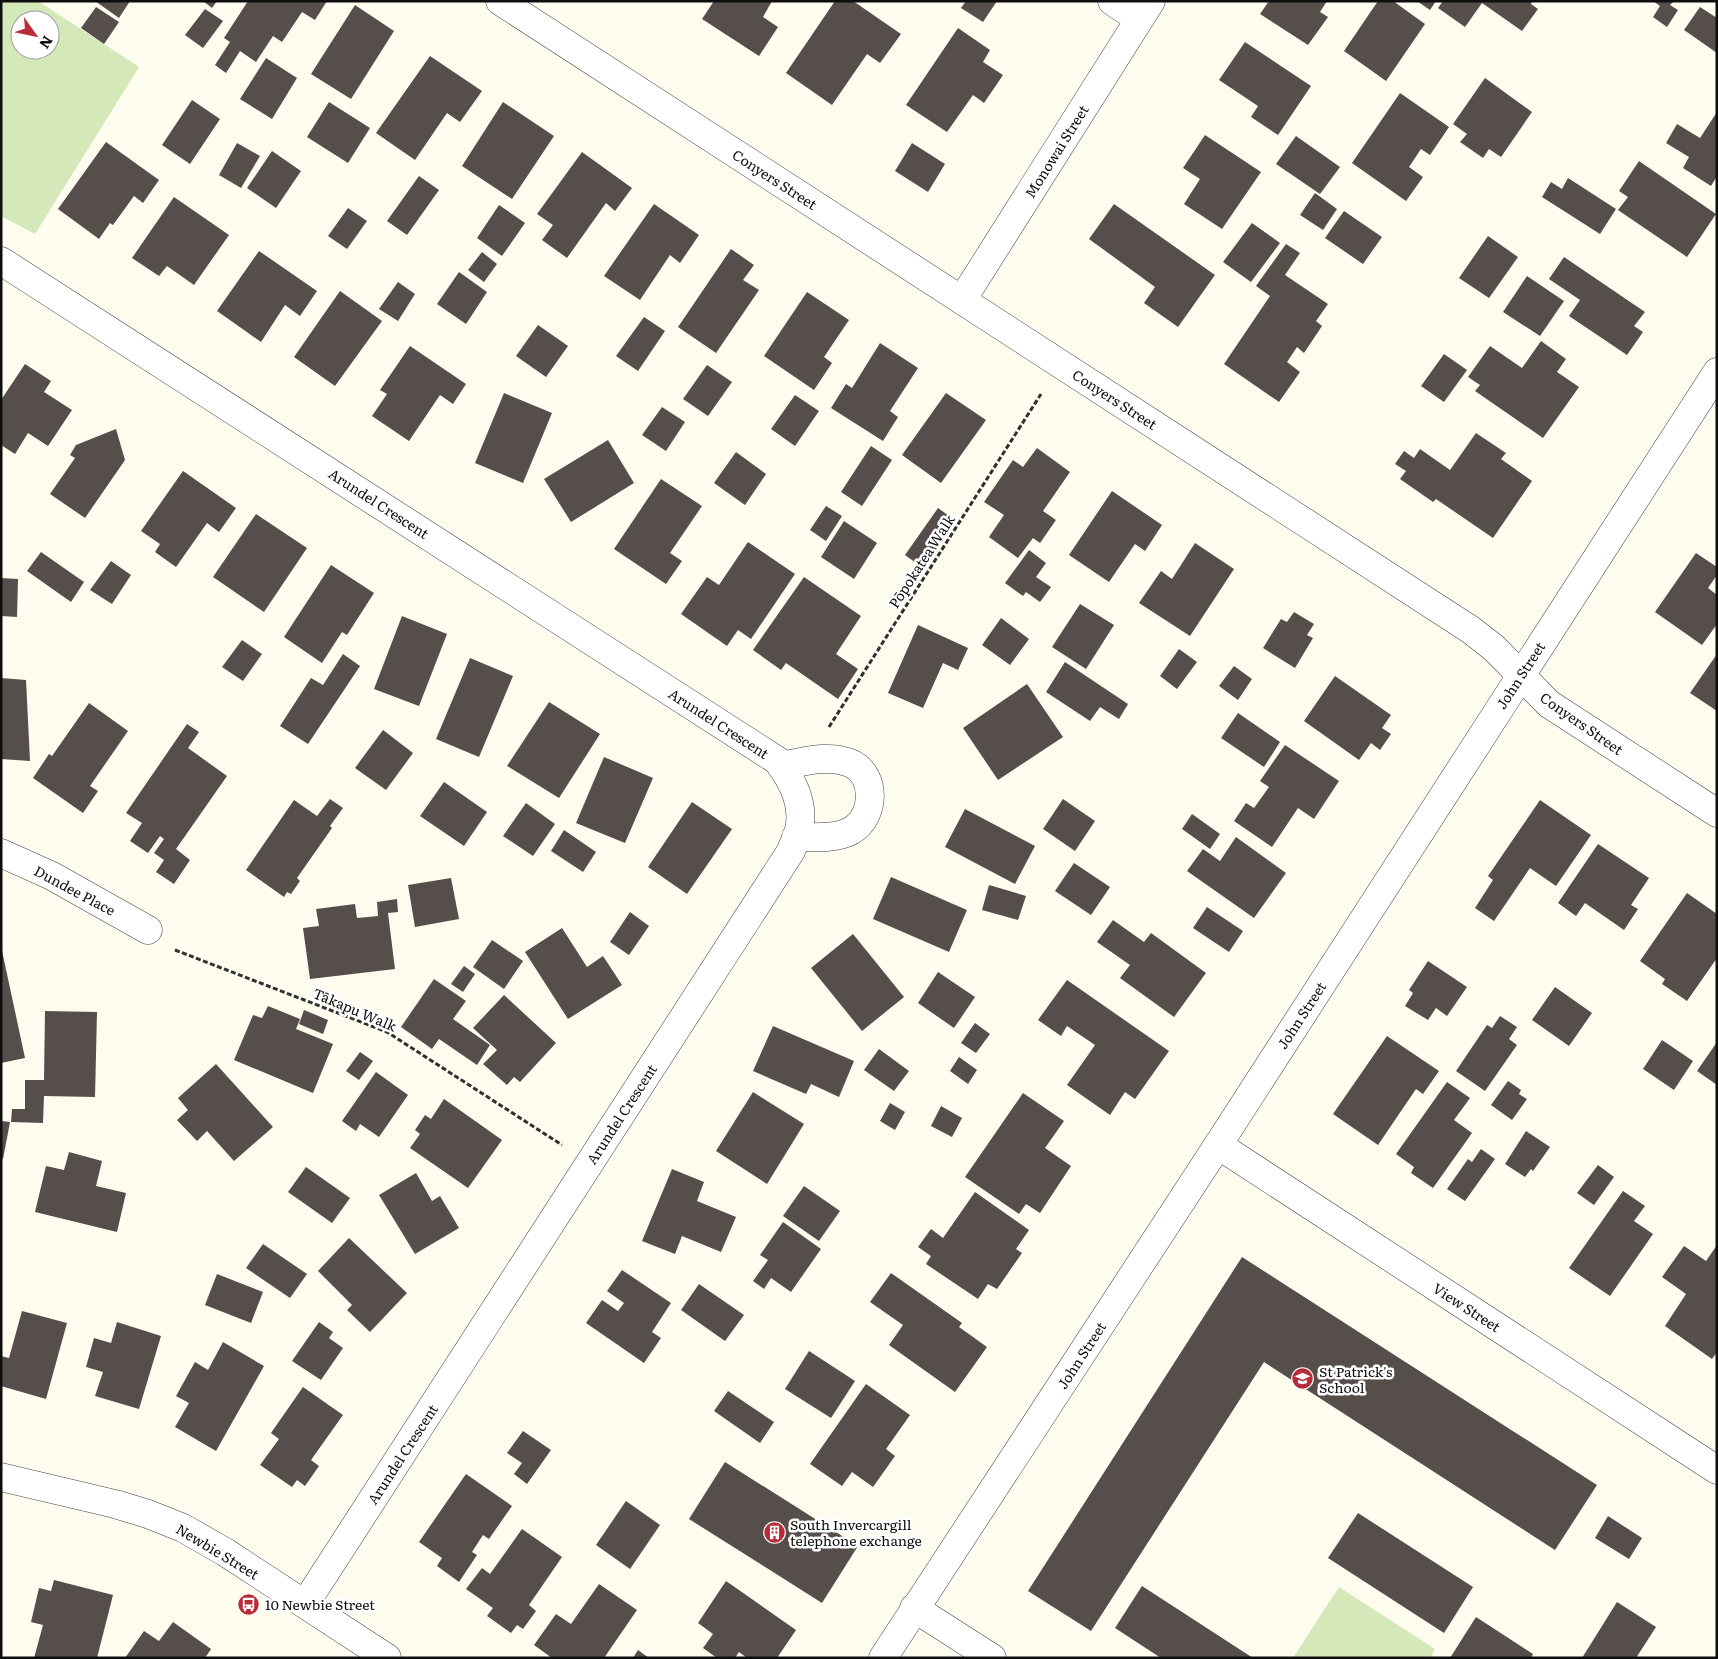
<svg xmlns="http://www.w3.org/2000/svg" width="1718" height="1659" font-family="Literata,serif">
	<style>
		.green { fill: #d4e8ba; fill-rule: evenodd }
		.building { fill: #564e4b }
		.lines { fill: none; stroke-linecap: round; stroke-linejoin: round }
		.minor-casing { stroke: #414141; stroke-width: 29 }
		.path { stroke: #303030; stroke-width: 3; stroke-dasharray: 5 2.5; stroke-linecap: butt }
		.minor { stroke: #fff; stroke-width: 28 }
		.labels { text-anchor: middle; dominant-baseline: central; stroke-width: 5; stroke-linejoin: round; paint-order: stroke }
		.street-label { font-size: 14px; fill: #0e0e0e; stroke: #fff }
		.poi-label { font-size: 14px; fill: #0e0e0e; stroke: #fff; text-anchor: start }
	</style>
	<rect width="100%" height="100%" fill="#fefbef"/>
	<g class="green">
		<path d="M1,1H38L139,67L35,234L1,216ZM20,20H50V50H20Z"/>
		<polygon points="1339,1587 1435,1649 1430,1658 1293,1658"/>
	</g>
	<g class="building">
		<polygon points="95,1 130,1 119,18"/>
		<polygon points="203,1 217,1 212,8"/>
		<polygon points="248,1 327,1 315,20 302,12 282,42 273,36 256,62 240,51 226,73 215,65 230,42 224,38"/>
		<polygon points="714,1 772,1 763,17 778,27 759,56 702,19"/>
		<polygon points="835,1 853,1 901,34 880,63 867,54 832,105 786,73"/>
		<polygon points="966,1 997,1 983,22 961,8"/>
		<polygon points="1269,1 1327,1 1320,12 1328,17 1308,45 1260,14"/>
		<polygon points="1378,1 1393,1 1425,24 1386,81 1344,51"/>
		<polygon points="1417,1 1436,1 1430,10"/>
		<polygon points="1443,1 1532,1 1531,4 1538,9 1522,31 1482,3 1465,27 1438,8"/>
		<polygon points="1653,1 1674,1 1670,5 1678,10 1667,27 1653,17 1660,6"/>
		<polygon points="355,5 394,31 351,99 311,74"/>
		<polygon points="96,7 119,22 104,44 81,28"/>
		<polygon points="1700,7 1717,18 1717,53 1684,30"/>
		<polygon points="205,9 223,21 203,48 185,35"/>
		<polygon points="958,28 990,50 983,62 1003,75 984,103 973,95 947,132 906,105"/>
		<polygon points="1245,42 1311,86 1278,135 1251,117 1258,106 1219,80"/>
		<polygon points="430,56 482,91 460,122 447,113 415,160 376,133"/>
		<polygon points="266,58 297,78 272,119 240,99"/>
		<polygon points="1485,78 1532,112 1501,157 1489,149 1483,158 1460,142 1467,134 1453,124"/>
		<polygon points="1400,93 1449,127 1430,155 1421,149 1409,167 1423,177 1406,201 1352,163"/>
		<polygon points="192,100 220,119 190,164 162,145"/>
		<polygon points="329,102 370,128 348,163 307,137"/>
		<polygon points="503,102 554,136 512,199 462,166"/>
		<polygon points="1717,112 1717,176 1711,186 1683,168 1689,157 1666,143 1677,124 1700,138"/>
		<polygon points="1205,135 1261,172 1222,229 1184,204 1200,179 1183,168"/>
		<polygon points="1296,136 1340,167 1320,194 1276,164"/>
		<polygon points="106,142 159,180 143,203 134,196 113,225 110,223 99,239 58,209"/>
		<polygon points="237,143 260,156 241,188 219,175"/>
		<polygon points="912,143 945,164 928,192 895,171"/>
		<polygon points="272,151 301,171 276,208 247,188"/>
		<polygon points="582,152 632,188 615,211 606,203 567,258 542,240 553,225 537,214"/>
		<polygon points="1639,161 1716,214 1687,257 1618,210 1628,197 1619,191"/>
		<polygon points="419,176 439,190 407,235 387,221"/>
		<polygon points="1568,178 1616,209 1600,234 1542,197 1551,182 1562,189"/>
		<polygon points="1315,193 1337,209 1323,230 1300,215"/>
		<polygon points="174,197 229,235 194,285 167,266 159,276 132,258"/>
		<polygon points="654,204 699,235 680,263 670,255 640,300 604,276"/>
		<polygon points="1114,204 1215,275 1178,327 1144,303 1155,287 1089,239"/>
		<polygon points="499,205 525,223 502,256 477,238"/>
		<polygon points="348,208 367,221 347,249 328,236"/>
		<polygon points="1344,211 1382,237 1363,264 1325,238"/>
		<polygon points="1252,223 1280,243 1251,282 1223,262"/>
		<polygon points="1488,236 1518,257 1489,298 1459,278"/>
		<polygon points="1286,244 1300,253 1285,275 1328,304 1316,321 1322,326 1304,353 1297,347 1287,362 1300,372 1279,402 1224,364 1270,296 1256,286"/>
		<polygon points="731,249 754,265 743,280 759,290 716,353 678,327"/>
		<polygon points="259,251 317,291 300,316 285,305 261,342 217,311"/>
		<polygon points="482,252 497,264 484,282 468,270"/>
		<polygon points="1564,257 1645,312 1634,326 1643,332 1627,355 1569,316 1580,300 1549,279"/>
		<polygon points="459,272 487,292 466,324 437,304"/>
		<polygon points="1527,276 1564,301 1540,336 1503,312"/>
		<polygon points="398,282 415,294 398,321 379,309"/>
		<polygon points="340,291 382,321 335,386 294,357"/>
		<polygon points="807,292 849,320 824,357 832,363 814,390 764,356"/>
		<polygon points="644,317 665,331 638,371 616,356"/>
		<polygon points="538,325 568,346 546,377 516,356"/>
		<polygon points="1541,341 1566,359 1557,372 1579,387 1543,438 1475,391 1480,385 1468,377 1490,346 1522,368"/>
		<polygon points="880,343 918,368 890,411 898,417 883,441 831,408 846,384 852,388"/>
		<polygon points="410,346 466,384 453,404 440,395 409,441 372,416 387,394 380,390"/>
		<polygon points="1444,354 1467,370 1444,402 1421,386"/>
		<polygon points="25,364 51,381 44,392 72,410 48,446 28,433 15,454 1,445 1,400"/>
		<polygon points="707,365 732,382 708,416 683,399"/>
		<polygon points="504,393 552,413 523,483 475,463"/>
		<polygon points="946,393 986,420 941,483 902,455"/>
		<polygon points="795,395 819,411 795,446 771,429"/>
		<polygon points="662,407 685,422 666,451 642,435"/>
		<polygon points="116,429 125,460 85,518 50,494 75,458 70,455 76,445"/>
		<polygon points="1476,433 1506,453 1501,459 1532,481 1493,538 1436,499 1433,502 1400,479 1406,471 1395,464 1404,451 1414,458 1420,449 1450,470"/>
		<polygon points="608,440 634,483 571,522 544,479"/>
		<polygon points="871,446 892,460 862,506 841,492"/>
		<polygon points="1037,448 1070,472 1043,511 1056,520 1040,543 1033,538 1018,558 989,537 1004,515 984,502 1013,460 1023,467"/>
		<polygon points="736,452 766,474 745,505 714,483"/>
		<polygon points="183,471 236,508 219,532 207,523 176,567 155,552 160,544 141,531"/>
		<polygon points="661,479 702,506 670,553 682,561 666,584 614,549"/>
		<polygon points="1112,491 1162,525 1145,551 1135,544 1109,582 1069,555"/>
		<polygon points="826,506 842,516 826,541 810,530"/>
		<polygon points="938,508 956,521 923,568 905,555"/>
		<polygon points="256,514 307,548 264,612 213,577"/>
		<polygon points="844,521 877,543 854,579 821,557"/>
		<polygon points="748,542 795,574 751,639 738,630 727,646 681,614 707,577 719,585"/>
		<polygon points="1195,543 1234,569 1190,636 1139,603 1161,571 1172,579"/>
		<polygon points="1029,550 1046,563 1036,577 1051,587 1040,602 1026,592 1023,596 1005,583"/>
		<polygon points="41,552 84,582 71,602 27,571"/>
		<polygon points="1696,553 1717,567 1717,575 1708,588 1717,595 1717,624 1702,645 1655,612"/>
		<polygon points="111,561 131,575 112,604 90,590"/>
		<polygon points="331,565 374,593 347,635 342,632 322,663 284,637"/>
		<polygon points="804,577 861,616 836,654 858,669 838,699 786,663 781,670 753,650"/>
		<polygon points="1,578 18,579 17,617 1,616"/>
		<polygon points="1080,604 1114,625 1086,669 1052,647"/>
		<polygon points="1294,612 1314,624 1307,635 1313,638 1295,668 1263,648 1281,619 1287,622"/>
		<polygon points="402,616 447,634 419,706 374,689"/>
		<polygon points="1001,618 1029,639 1010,665 982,645"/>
		<polygon points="918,625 968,648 958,670 943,663 923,708 888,693"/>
		<polygon points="242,640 262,654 243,681 222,667"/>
		<polygon points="1179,649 1197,662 1177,689 1160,676"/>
		<polygon points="343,654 360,666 308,744 280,726 311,678 323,685"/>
		<polygon points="1717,654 1717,711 1690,693"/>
		<polygon points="470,658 513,676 479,757 436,739"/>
		<polygon points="1065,662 1128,704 1119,719 1100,707 1090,721 1046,692"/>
		<polygon points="1234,666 1252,679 1238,700 1219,686"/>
		<polygon points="1335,676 1391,715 1382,728 1391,734 1380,750 1371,743 1359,760 1304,721"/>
		<polygon points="1,678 26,680 30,761 1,759"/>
		<polygon points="1027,684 1063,737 998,780 963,728"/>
		<polygon points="549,702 600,734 559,798 507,766"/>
		<polygon points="89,703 128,731 90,786 98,791 83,813 33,778 49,754 52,756"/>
		<polygon points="1238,713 1280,742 1264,767 1221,738"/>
		<polygon points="187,724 199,732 188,748 227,776 176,849 190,860 174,884 156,872 164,860 154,853 164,839 160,836 148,853 130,841 142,823 126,813"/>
		<polygon points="383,730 413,753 386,790 355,768"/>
		<polygon points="1285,745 1339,781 1314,819 1298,808 1272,847 1234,821 1246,803 1254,808 1269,787 1260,781"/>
		<polygon points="604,757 653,778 625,843 576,823"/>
		<polygon points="444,782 487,812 464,846 420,816"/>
		<polygon points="330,799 343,808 330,826 332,828 297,878 300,881 291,894 287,892 284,897 246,870 294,800 317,816"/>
		<polygon points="1063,799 1095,821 1075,851 1043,829"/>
		<polygon points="1540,800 1591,835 1556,886 1530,868 1494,921 1475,908 1493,880 1488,876"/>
		<polygon points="692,802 732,829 687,894 648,867"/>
		<polygon points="526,803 555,824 533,856 503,836"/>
		<polygon points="965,809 1035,846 1015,884 945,847"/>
		<polygon points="1192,814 1220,834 1210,849 1182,829"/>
		<polygon points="564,830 596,852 583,872 551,851"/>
		<polygon points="1236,837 1286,873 1254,918 1187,871 1203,849 1220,861"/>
		<polygon points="1598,844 1649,878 1631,905 1638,909 1624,930 1585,903 1576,916 1558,903"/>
		<polygon points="1074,863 1110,887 1091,915 1055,891"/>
		<polygon points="891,877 967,910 949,952 873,919"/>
		<polygon points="451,878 459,919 415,927 408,885"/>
		<polygon points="989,885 1026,896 1018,920 982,910"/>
		<polygon points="1687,893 1717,914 1717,958 1687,1001 1662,984 1665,979 1640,961"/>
		<polygon points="397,899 398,912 388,913 395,969 310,979 303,928 319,926 316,909 355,904 357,918 378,916 377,902"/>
		<polygon points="1207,907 1243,931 1229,952 1193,928"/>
		<polygon points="630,912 649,926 629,955 610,942"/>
		<polygon points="1113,920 1144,942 1151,933 1206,973 1174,1017 1120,978 1130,965 1097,942"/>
		<polygon points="562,928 587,967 603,956 622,985 568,1019 525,952"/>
		<polygon points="853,934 904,997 862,1031 811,968"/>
		<polygon points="492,940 523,961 504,989 473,967"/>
		<polygon points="1,946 25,1058 1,1063"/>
		<polygon points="1428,961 1467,987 1447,1016 1436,1008 1428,1020 1405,1006 1413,993 1409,990"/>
		<polygon points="464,966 475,974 463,992 451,984"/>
		<polygon points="938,972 975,997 954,1028 918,1003"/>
		<polygon points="434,979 466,1001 453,1019 490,1045 477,1065 439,1039 432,1049 401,1027"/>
		<polygon points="1067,980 1169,1051 1135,1099 1125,1092 1110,1115 1067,1085 1095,1045 1067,1026 1061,1036 1038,1020"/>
		<polygon points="1555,987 1592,1013 1569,1046 1532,1020"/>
		<polygon points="504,995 556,1043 520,1082 514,1077 507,1085 483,1064 497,1050 473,1028"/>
		<polygon points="268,1006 300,1019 296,1029 333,1044 313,1093 234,1060 253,1015 262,1018"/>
		<polygon points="304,1010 328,1020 323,1034 299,1024"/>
		<polygon points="45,1011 97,1012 95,1097 44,1096 43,1123 11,1122 12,1109 25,1109 25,1080 44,1080"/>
		<polygon points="1500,1016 1517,1027 1509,1039 1517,1045 1485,1091 1456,1071 1487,1025 1492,1028"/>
		<polygon points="975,1023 990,1034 976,1053 961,1043"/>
		<polygon points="773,1026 854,1061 839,1097 811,1084 806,1094 753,1071"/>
		<polygon points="1387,1036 1439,1071 1423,1094 1416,1089 1378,1145 1333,1114"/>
		<polygon points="1662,1040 1693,1061 1674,1090 1643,1069"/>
		<polygon points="1717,1042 1717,1085 1697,1071"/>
		<polygon points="879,1049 909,1071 894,1091 864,1070"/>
		<polygon points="360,1052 373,1061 359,1080 346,1071"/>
		<polygon points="959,1057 977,1070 968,1084 950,1071"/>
		<polygon points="216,1064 273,1127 234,1161 207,1131 197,1141 177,1120 188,1110 178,1098"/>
		<polygon points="376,1072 408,1095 379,1137 360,1124 356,1131 342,1121"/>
		<polygon points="1508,1081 1521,1090 1519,1094 1527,1099 1512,1120 1491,1105"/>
		<polygon points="1447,1082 1470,1098 1454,1120 1472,1133 1433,1188 1411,1173 1414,1167 1396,1154"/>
		<polygon points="753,1092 804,1124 767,1184 716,1151"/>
		<polygon points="1023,1093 1064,1121 1045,1148 1071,1166 1040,1213 1026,1204 1019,1214 965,1177"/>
		<polygon points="444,1099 502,1140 468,1188 410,1148 420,1134 415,1130 425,1115 431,1119"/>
		<polygon points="890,1103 905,1112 895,1130 880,1121"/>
		<polygon points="941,1106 962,1118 952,1137 931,1126"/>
		<polygon points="1,1121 10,1122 3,1159 1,1159"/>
		<polygon points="1526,1131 1550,1147 1533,1171 1531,1169 1525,1177 1505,1164"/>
		<polygon points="1481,1149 1495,1159 1465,1201 1447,1189 1468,1159 1472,1162"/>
		<polygon points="69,1152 102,1161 96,1186 126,1193 117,1232 35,1212 46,1166 64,1170"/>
		<polygon points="1598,1165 1614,1177 1594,1205 1577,1193"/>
		<polygon points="306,1167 350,1198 332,1223 288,1192"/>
		<polygon points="672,1169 704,1182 697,1201 736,1217 721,1252 682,1236 675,1254 642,1241"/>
		<polygon points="416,1173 432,1201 440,1196 459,1228 415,1254 379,1195"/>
		<polygon points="804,1186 840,1211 819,1241 783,1216"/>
		<polygon points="1623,1191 1645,1206 1634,1221 1653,1234 1610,1296 1569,1268"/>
		<polygon points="975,1192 1029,1230 1016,1249 1022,1253 997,1289 988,1284 978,1299 926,1264 931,1256 918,1247 931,1229 943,1238"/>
		<polygon points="783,1222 821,1249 791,1292 771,1278 764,1289 753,1281 768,1260 760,1255"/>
		<polygon points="349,1238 407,1293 370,1332 347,1310 352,1305 318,1271"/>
		<polygon points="263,1244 307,1274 290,1298 246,1268"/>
		<polygon points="1717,1245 1717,1352 1712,1359 1665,1326 1686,1294 1662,1277 1684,1246 1706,1261"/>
		<polygon points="1242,1257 1597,1485 1555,1550 1264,1362 1091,1631 1028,1591"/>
		<polygon points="622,1270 671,1303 652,1332 661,1338 644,1363 586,1323 602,1300 618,1311 624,1303 607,1291"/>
		<polygon points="891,1273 962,1323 959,1327 987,1347 955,1392 889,1345 903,1325 870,1302"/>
		<polygon points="217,1274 263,1292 251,1323 205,1305"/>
		<polygon points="699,1284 744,1315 725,1341 681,1310"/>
		<polygon points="22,1311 67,1323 46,1399 1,1386 1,1356 9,1358"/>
		<polygon points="117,1322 161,1336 139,1409 95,1396 103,1372 86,1367 94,1338 111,1343"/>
		<polygon points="319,1322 333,1332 329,1338 343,1348 321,1380 292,1361"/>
		<polygon points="223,1342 264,1366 216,1451 175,1427 189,1403 176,1396 195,1362 208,1370"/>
		<polygon points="809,1351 855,1381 831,1418 785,1389"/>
		<polygon points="866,1384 910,1415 886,1449 895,1456 873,1487 852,1472 842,1486 810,1464"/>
		<polygon points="303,1387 343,1415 311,1460 319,1466 305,1486 297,1480 292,1487 260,1465 279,1439 271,1433"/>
		<polygon points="728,1391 774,1422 760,1443 714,1411"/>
		<polygon points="523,1431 551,1450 527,1484 514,1474 522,1463 507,1453"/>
		<polygon points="725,1462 858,1546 822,1603 689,1519"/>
		<polygon points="466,1474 512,1506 489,1539 483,1535 472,1552 477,1555 459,1582 437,1566 442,1558 419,1542"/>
		<polygon points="626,1501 660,1525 630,1569 596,1545"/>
		<polygon points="1358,1513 1473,1587 1444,1633 1328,1558"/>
		<polygon points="1608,1516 1642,1538 1629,1559 1595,1538"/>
		<polygon points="522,1529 562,1557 529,1605 536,1611 523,1629 517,1625 511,1633 487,1616 493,1608 466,1589 482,1568 490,1574"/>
		<polygon points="54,1580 113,1595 97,1658 34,1658 43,1625 31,1622 39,1588 51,1591"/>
		<polygon points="726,1581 796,1630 777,1658 747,1658 739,1652 735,1658 717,1658 703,1648 713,1634 698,1623"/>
		<polygon points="599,1584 637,1610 604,1658 552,1658 534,1645 556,1614 571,1624"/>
		<polygon points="1142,1586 1253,1658 1161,1658 1115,1628"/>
		<polygon points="1617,1602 1656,1627 1636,1658 1582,1658"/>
		<polygon points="1476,1617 1533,1654 1531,1658 1450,1658"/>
		<polygon points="173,1622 211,1649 205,1658 125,1658 144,1631 159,1641"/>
		<polygon points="638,1650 649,1658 633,1658"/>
	</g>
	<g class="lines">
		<defs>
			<g id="minor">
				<polyline points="500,1 1471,630 1494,648 1549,704 1717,813"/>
				<polyline points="1112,1 1139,19"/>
				<path d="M1,261L778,761C792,781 805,803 799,830C798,837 793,844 791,851L305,1604"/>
				<polyline points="962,300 1151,1"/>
				<path d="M781,766C803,762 828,754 850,763C879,775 875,823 846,833C831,839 812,837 796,837"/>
				<polyline points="1,853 52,876 148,930"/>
				<polyline points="1218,1145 1717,1470"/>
				<polyline points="1,1477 115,1504 148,1514 183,1528 225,1552 387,1658"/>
				<polyline points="914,1608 992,1658"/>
				<polyline points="883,1658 1218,1145 1717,372"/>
			</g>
		</defs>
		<use href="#minor" class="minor-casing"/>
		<g class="path">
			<polyline points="829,727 1041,394"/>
			<polyline points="175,950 387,1032 562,1145"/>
		</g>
		<use href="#minor" class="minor"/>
	</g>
	<defs>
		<symbol id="school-disc" viewBox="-11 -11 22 22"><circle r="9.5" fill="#b92b39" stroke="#fff"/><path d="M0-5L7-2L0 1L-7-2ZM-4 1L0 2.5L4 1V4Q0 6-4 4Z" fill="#fff"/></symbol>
		<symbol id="building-disc" viewBox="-11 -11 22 22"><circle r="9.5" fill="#b92b39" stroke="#fff"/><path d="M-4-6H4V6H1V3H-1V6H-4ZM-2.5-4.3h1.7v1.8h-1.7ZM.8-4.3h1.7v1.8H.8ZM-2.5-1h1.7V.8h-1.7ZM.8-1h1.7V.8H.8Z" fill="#fff"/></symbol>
		<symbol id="bus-disc" viewBox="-11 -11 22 22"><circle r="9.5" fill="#b92b39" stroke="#fff"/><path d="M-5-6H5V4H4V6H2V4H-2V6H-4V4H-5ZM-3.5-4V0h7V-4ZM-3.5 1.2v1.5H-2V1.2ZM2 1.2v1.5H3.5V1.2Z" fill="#fff"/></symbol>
	</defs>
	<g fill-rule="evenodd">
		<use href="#school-disc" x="1290" y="1366" width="25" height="25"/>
		<use href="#building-disc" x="762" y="1520" width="25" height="25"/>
		<use href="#bus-disc" x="236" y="1592" width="25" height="25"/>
	</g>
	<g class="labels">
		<g class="street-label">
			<text transform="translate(1056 151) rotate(-58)">Monowai Street</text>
			<text transform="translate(775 179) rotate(33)">Conyers Street</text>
			<text transform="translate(1115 399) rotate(33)">Conyers Street</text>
			<text transform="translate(379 503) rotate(33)">Arundel Crescent</text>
			<text transform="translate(921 561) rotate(-57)">Pōpokatea Walk</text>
			<text transform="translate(1520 675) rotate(-57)">John Street</text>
			<text transform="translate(719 723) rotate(33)">Arundel Crescent</text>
			<text transform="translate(1582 723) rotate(35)">Conyers Street</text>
			<text transform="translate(75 890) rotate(28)">Dundee Place</text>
			<text transform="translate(355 1009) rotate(23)">Tākapu Walk</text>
			<text transform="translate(1301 1015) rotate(-57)">John Street</text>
			<text transform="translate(621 1114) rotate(-57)">Arundel Crescent</text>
			<text transform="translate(1467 1307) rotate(33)">View Street</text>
			<text transform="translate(1081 1355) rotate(-57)">John Street</text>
			<text transform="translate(402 1454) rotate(-57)">Arundel Crescent</text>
			<text transform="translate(218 1551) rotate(31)">Newbie Street</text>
		</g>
		<g class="poi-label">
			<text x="1319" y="1371">St Patrick's<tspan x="1319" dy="16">School</tspan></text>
			<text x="790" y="1524">South Invercargill<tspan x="790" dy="16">telephone exchange</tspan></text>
			<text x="265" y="1604">10 Newbie Street</text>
		</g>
	</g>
	<rect width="1718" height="1659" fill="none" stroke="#0e0e0e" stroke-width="5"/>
	<g transform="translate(35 35) rotate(123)"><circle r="24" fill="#ffffff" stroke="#9f9f9f"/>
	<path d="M0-4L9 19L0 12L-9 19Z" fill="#b92b39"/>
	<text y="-8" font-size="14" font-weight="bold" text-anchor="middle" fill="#0e0e0e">N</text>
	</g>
</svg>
